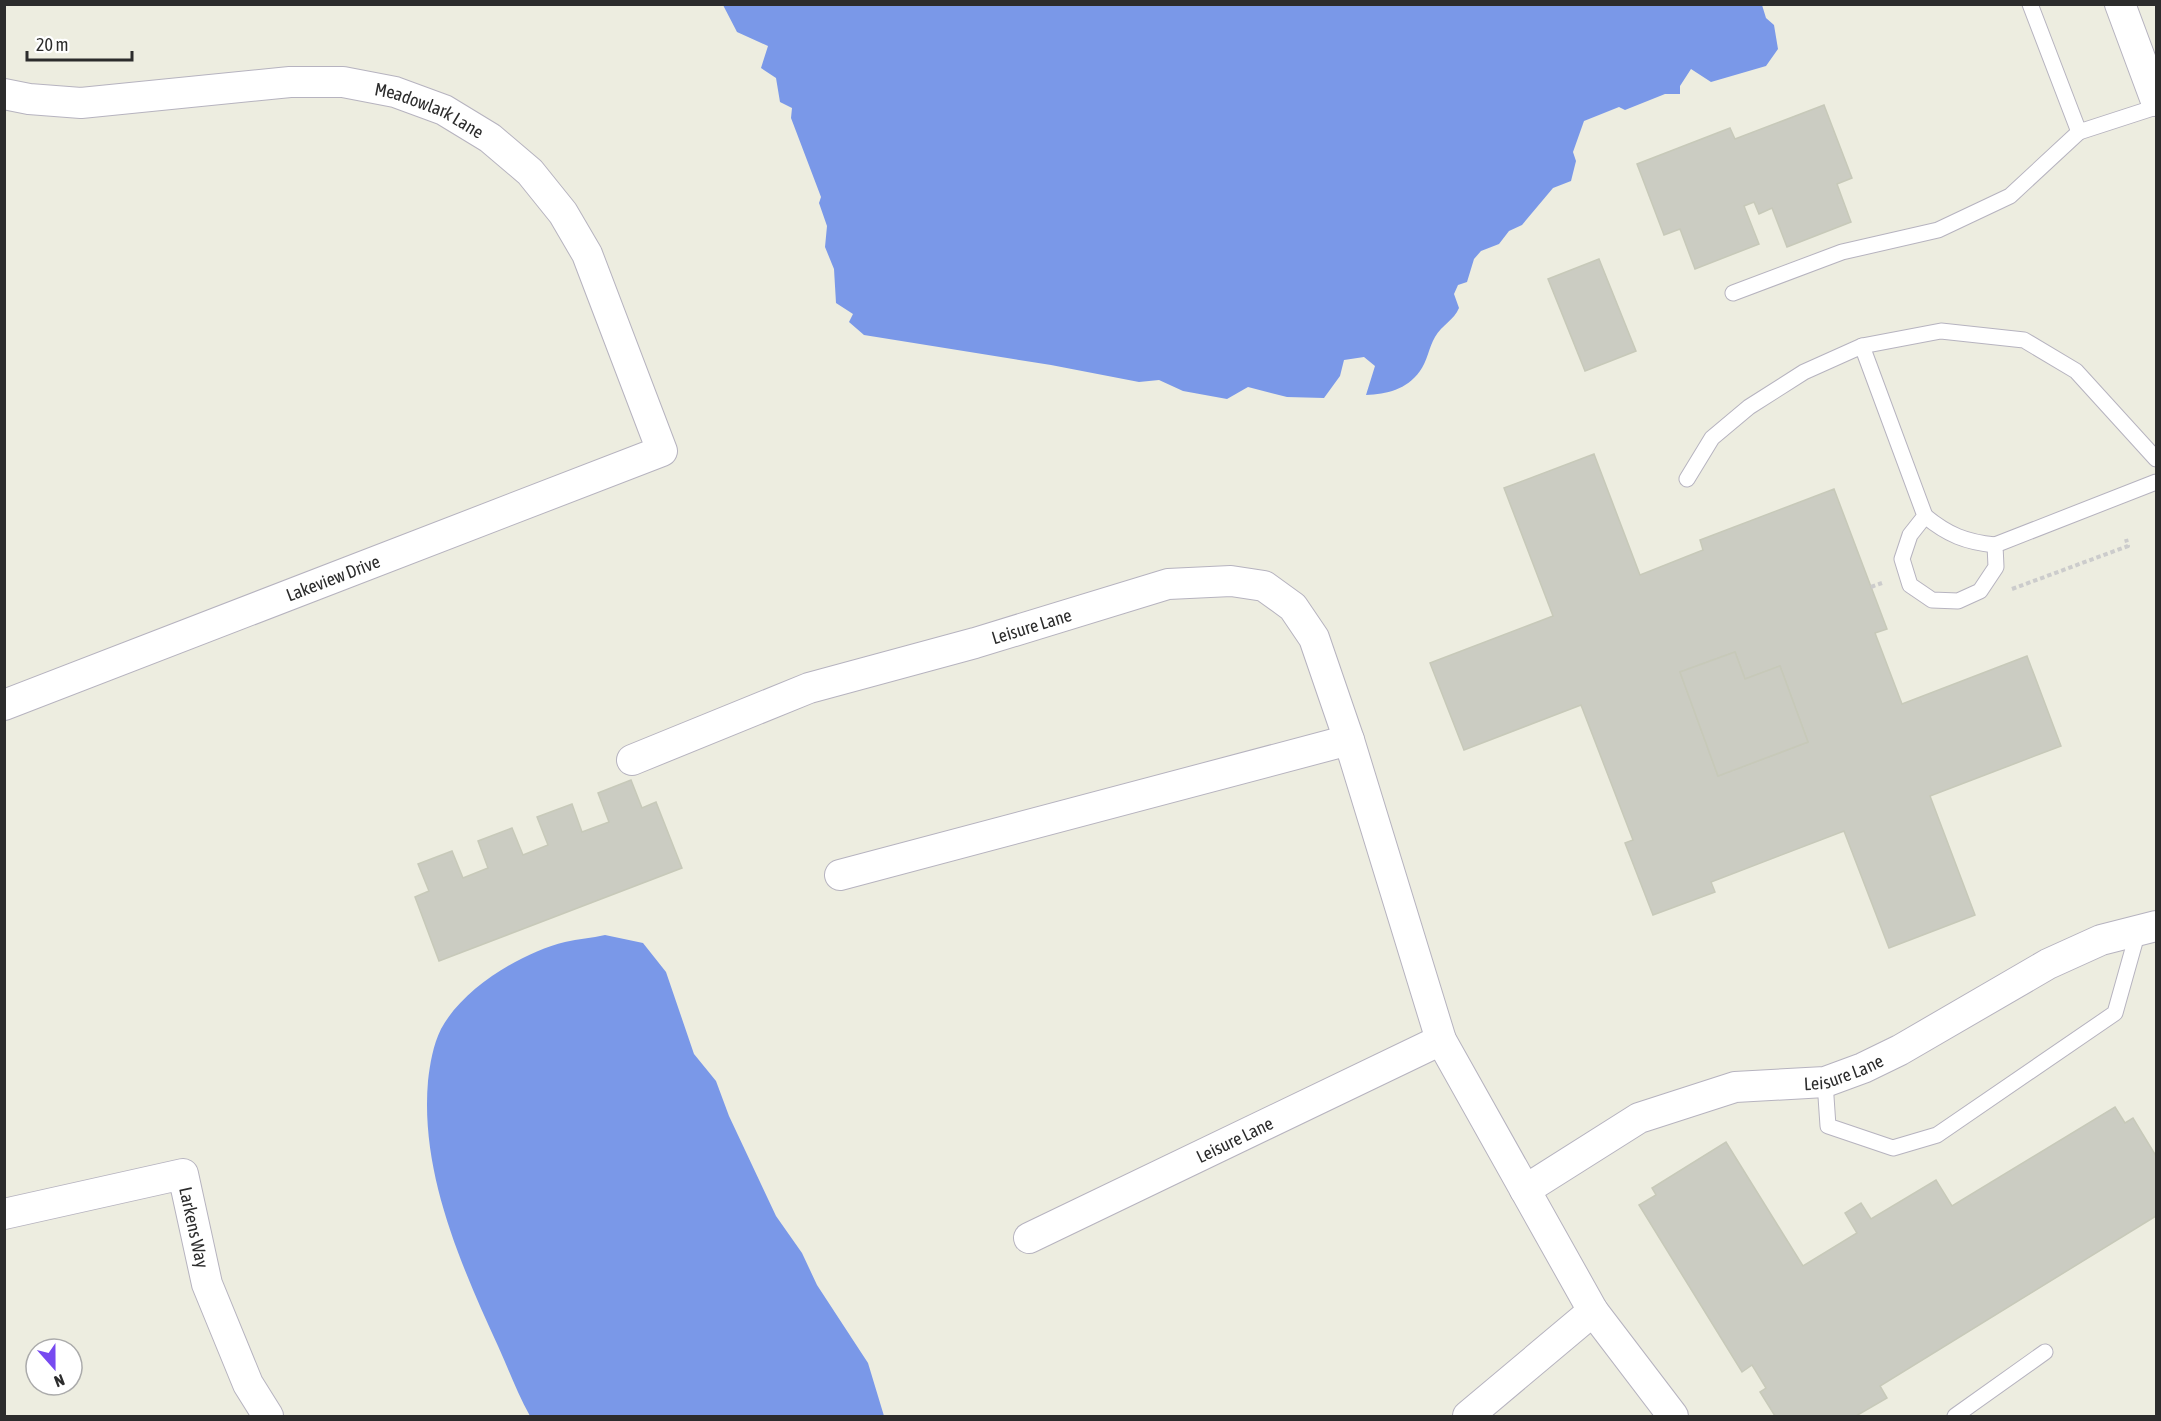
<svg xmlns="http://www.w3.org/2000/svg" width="2161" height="1421" font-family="'Asap Condensed',sans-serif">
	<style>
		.water { fill: #7a98e8 }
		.building { fill: #cbccc2; stroke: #c7c9b9; stroke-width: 1.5; fill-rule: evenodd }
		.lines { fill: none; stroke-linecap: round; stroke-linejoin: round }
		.service-casing { stroke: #b6b3bf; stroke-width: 17 }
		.minor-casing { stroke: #b6b3bf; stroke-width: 32 }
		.path { stroke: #ccc; stroke-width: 4; stroke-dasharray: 4.5 3; stroke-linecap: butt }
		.service { stroke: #fff; stroke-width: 15 }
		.minor { stroke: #fff; stroke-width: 30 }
		.labels { text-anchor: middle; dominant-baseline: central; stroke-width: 5; stroke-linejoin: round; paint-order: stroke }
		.street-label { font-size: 18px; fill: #2c2c2c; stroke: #fff }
	</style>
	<rect width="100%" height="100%" fill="#edede0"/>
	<g class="water">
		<path d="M1762,5L1766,18L1774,25L1778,49L1766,66L1711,82L1691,69L1680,86V94H1665L1625,110L1619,107L1584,121L1573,152L1576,161L1571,181L1553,188L1522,225L1509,231L1499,244L1481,251L1474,259L1467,282L1458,285L1454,294L1459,308C1454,320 1442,325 1435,337C1429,347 1427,362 1420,371C1406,390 1387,394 1366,395L1375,366L1364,357L1344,360L1340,376L1324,398L1287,397L1248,387L1227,399L1183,391L1159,380L1139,382L1051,365L864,335L849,322L853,314L836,303L834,269L825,247L827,226L819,203L821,197L791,118L792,108L780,102L776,78L761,68L768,46L737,32L723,5Z"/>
		<path d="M605,935L643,943L666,972L694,1054L716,1081L729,1116L776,1216L802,1253L817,1285L868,1363L884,1416H530C517,1393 509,1370 498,1346C461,1265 420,1173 428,1081C430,1064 433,1045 441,1029C463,988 521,953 565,942C578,939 592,938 605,935Z"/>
	</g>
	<g class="building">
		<polygon points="1824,105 1852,178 1837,184 1851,222 1787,247 1772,208 1759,214 1754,202 1744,206 1759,244 1695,269 1680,229 1664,235 1637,164 1730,128 1735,139"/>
		<polygon points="1599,259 1636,351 1585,371 1548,279"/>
		<path d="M1594,454L1640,575L1703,550L1700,540L1834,489L1887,629L1875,633L1902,704L2027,656L2061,746L1930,796L1975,915L1889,948L1844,831L1711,882L1715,892L1653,915L1625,843L1633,840L1581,705L1464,750L1430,663L1553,616L1504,488ZM1735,652L1745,679L1780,666L1808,742L1718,776L1680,672Z"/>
		<polygon points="1735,652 1745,679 1780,666 1808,742 1718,776 1680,672"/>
		<polygon points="631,780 642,808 656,802 682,868 439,961 415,897 429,891 418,864 452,851 463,878 488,868 478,841 512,828 523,855 548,845 537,817 572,804 582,832 609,822 598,793"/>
		<polygon points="2115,1107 2125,1123 2133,1118 2156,1156 2156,1216 1880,1386 1887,1398 1856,1416 1775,1416 1760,1392 1766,1388 1752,1365 1742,1372 1639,1205 1656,1195 1652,1188 1726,1142 1803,1266 1857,1233 1845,1213 1861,1203 1871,1219 1936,1180 1952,1206"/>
	</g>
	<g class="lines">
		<defs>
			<g id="service">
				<polyline points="2030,4 2079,132 2156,107"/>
				<polyline points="1733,293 1842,252 1938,230 2010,196 2079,132"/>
				<polyline points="1862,346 1941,331 2024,340 2076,371 2156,459"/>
				<polyline points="1687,479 1712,438 1749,407 1804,372 1862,346 1925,516 1910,535 1902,559 1910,585 1932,600 1958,601 1980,591 1996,567 1995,545 2156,482"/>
				<path d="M1925,516C1948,535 1966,542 1995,545"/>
				<polyline points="1825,1082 1828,1126 1893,1148 1937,1135 2115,1013 2138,931"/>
				<polyline points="1955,1416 2045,1352"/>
			</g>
			<g id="minor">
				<polyline points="2120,4 2156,101"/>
				<path id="s1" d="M4,94L29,99L81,103L290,82H343L395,92L444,110L490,138L530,172L563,213L587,254L662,451L4,705"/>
				<path id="s2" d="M632,760L809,688L975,643L1168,584L1231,581L1264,586L1293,607L1314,638L1349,740L1441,1040L1593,1311L1673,1416"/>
				<polyline points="840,875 1349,740"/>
				<path id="s3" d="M1525,1190L1639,1118L1735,1087L1825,1082L1863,1068L1900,1050L2048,964L2101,940L2156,926"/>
				<path id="s4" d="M4,1214L183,1174L207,1284L248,1384L268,1416"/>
				<path id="s5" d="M1029,1238L1441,1040"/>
				<polyline points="1468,1416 1593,1311"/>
			</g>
		</defs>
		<use href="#service" class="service-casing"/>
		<use href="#minor" class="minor-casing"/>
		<g class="path">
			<polyline points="1871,587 1882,583"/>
			<polyline points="2012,589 2128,546 2126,539"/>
		</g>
		<use href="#service" class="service"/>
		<use href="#minor" class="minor"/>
	</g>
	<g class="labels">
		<g class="street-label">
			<text stroke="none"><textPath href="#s1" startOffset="432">Meadowlark Lane</textPath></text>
			<text transform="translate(333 578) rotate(-21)">Lakeview Drive</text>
			<text stroke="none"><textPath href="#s2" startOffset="422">Leisure Lane</textPath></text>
			<text stroke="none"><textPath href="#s3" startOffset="346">Leisure Lane</textPath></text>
			<text stroke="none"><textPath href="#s5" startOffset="228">Leisure Lane</textPath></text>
			<text stroke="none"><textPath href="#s4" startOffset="238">Larkens Way</textPath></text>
		</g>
	</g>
	<rect width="2161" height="1421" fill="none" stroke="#2c2c2c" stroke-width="12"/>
	<g transform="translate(54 1367) rotate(159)"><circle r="28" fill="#ffffff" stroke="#ababab" stroke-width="1.5"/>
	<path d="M0-4.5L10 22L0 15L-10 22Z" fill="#774af0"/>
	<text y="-9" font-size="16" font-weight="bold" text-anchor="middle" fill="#2c2c2c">N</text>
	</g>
	<path d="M27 51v9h105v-9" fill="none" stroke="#2c2c2c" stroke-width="3"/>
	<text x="36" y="51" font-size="18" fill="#2c2c2c" stroke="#ffffff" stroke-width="4.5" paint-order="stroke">20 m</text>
</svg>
